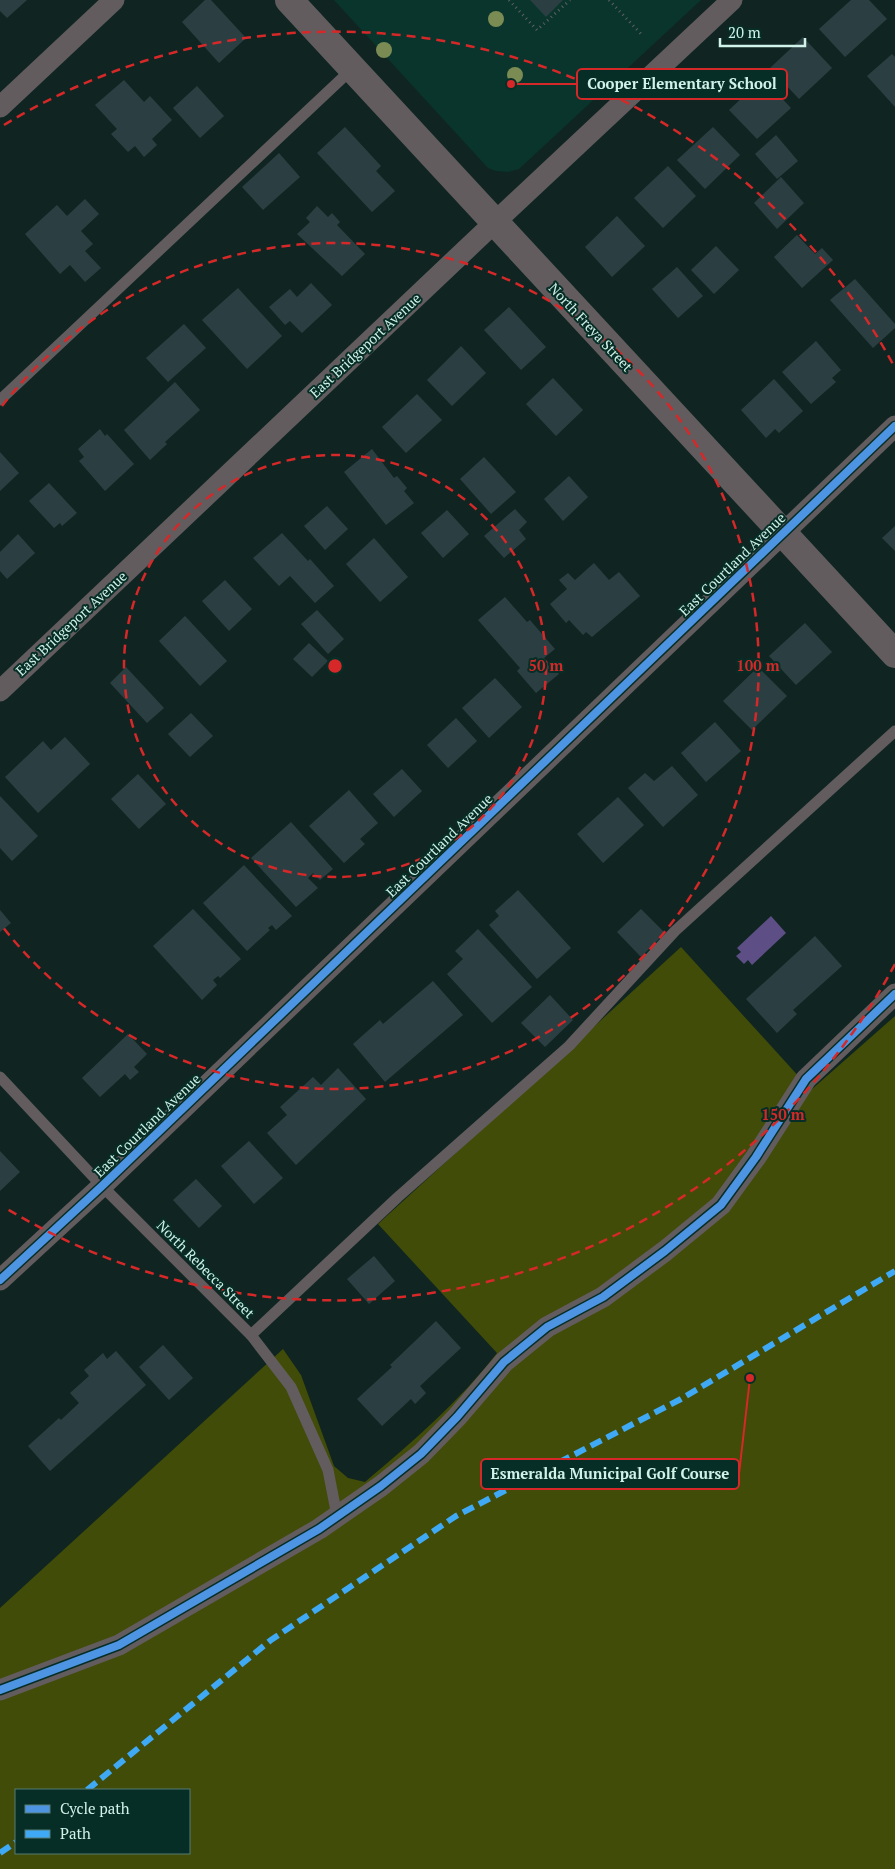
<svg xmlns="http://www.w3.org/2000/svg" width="895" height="1869" font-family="'PT Serif',serif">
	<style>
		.built { fill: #09352c }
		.green { fill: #414c08; fill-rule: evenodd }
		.water { fill: #5d4f85 }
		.building { fill: #2b3f43 }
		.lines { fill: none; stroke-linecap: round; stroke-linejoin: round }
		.path { stroke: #606162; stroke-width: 3; stroke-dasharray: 1 4; stroke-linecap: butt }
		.service { stroke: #625c5f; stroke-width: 11 }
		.minor { stroke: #625c5f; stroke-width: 21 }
		.tertiary { stroke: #625c5f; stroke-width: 28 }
		.quiet { stroke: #3fa9f5; stroke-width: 6; stroke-dasharray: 12 6; stroke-linecap: butt }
		.cycleway-casing { stroke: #072e26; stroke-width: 11 }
		.cycleway { stroke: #4d94e3; stroke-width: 8 }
		.tree { fill: #7a8c54 }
		.ring { fill: none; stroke: #d62828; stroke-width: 2.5; stroke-dasharray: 9 6 }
		.labels { text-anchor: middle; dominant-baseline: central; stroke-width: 4; stroke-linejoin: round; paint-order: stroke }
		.street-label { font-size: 14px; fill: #d0f2e9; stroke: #072e26 }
		.centre { fill: #d62828; stroke: #072e26; stroke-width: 2.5 }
		.ring-label { font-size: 15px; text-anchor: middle; font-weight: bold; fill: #d62828; stroke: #072e26; stroke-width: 4; stroke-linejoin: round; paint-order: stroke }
		.leader { fill: none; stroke: #d62828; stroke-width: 2 }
		.callout-dot { fill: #d62828; stroke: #072e26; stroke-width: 2 }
		.callout { fill: #072e26; stroke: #d62828; stroke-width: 2 }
		.callout-label { font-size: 15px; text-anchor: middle; font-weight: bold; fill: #d0f2e9 }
	</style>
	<rect width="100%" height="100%" fill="#102521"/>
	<polygon class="built" points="334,0 701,0 519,169 508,172 496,171 488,168"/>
	<path class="green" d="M681,947L811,1090L895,1016V1869H0V1608L283,1349L301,1375L334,1466L348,1478L365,1482C410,1444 461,1400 497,1353L378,1224ZM16,1790H189V1853H16Z"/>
	<polygon class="water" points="771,916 786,933 752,965 748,960 744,964 736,956 741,952 737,948"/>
	<g class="building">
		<polygon points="0,0 27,0 7,18 0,11"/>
		<polygon points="205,0 211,0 246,38 219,63 182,22"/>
		<polygon points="530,0 563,0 546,17"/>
		<polygon points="851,0 869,0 887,19 845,57 819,29"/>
		<polygon points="803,37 832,68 799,99 770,68"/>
		<polygon points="892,54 895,57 895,107 867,76"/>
		<polygon points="763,78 791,108 757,139 729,110"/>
		<polygon points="124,80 144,102 150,96 172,120 152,139 157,145 144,157 135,146 128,152 111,134 117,129 95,105"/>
		<polygon points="197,86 224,116 200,138 173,108"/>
		<polygon points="345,127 381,166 376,171 395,191 372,212 317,153"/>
		<polygon points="713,127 740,155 705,189 677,160"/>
		<polygon points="776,135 798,161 777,179 755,154"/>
		<polygon points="279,153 300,177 263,210 242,187"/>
		<polygon points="668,166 696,196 663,228 634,198"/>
		<polygon points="781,177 804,203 777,229 754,203"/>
		<polygon points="85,199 99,214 81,231 93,244 85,251 101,268 85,282 70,265 60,274 25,234 57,205 67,216"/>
		<polygon points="317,206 328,217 332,213 340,222 337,225 365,254 342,276 297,234 310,222 306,218"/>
		<polygon points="617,216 645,246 612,277 585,247"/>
		<polygon points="797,235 815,254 822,248 833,260 802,288 774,257"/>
		<polygon points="716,246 739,270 714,294 691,270"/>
		<polygon points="677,267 703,296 678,318 652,289"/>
		<polygon points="855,279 895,324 895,328 873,348 830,300"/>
		<polygon points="311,283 332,305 302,333 290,321 285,325 269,307 290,289 297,297"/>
		<polygon points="238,288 282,336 247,369 202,320"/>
		<polygon points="509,307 546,347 521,370 484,330"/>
		<polygon points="184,324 206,348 168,382 146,358"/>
		<polygon points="816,341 841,370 832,378 836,382 811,404 782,372"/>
		<polygon points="461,346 486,373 452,406 427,380"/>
		<polygon points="553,378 583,410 556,436 526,404"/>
		<polygon points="774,379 803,411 779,433 775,429 766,438 741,410"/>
		<polygon points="175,382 200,410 165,442 167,444 150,460 124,430"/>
		<polygon points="417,394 442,420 406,453 382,427"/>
		<polygon points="100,429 105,436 107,434 134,464 105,491 79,461 84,457 78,449"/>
		<polygon points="372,449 394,478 397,476 407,488 404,491 414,503 386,525 344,472"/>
		<polygon points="0,452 19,473 0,491"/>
		<polygon points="484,457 516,492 491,514 460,479"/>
		<polygon points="569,476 588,497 563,521 544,499"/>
		<polygon points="49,483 77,513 62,526 60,523 54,528 29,501"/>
		<polygon points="327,506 348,529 325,550 304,526"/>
		<polygon points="515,509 527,522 519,530 526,539 504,558 484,536"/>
		<polygon points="447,510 469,534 443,558 421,533"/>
		<polygon points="895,526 895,551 882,538"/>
		<polygon points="282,533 308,561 310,559 334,586 315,603 290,576 279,586 253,558"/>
		<polygon points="18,534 35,553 7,579 0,571 0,552"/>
		<polygon points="374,538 408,577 380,602 346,564"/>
		<polygon points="594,563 609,580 619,572 640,596 592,637 586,632 583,635 569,620 566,623 550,604 567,589 559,580 568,573 575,580"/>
		<polygon points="225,580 252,609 229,631 202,601"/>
		<polygon points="505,597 527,622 530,620 555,649 544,658 559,674 536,693 517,671 520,668 478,620"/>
		<polygon points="317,610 344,639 328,654 301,624"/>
		<polygon points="185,616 227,661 200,686 159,641"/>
		<polygon points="805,623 832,652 796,685 769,656"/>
		<polygon points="309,643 328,661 312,677 293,659"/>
		<polygon points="126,667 164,708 147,723 110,683"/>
		<polygon points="758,667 787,696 752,730 723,701"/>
		<polygon points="495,678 522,707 489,738 462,708"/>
		<polygon points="191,713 213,736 190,757 168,734"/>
		<polygon points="456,718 477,741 448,768 427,745"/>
		<polygon points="715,722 741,751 706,782 681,753"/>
		<polygon points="65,737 90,764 38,813 5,777 43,741 51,750"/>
		<polygon points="672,766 698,795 663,827 628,788 645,773 654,781"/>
		<polygon points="402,769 422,791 394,817 373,794"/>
		<polygon points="138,774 166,804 139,829 111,799"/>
		<polygon points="349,790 378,823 360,839 365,844 344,863 309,826"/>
		<polygon points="0,796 38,836 12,861 0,848"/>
		<polygon points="618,797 644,825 603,863 577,834"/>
		<polygon points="291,822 333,869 320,880 313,873 308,878 318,888 296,907 251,858"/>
		<polygon points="244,865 292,916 276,930 272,925 268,928 270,930 247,951 203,903"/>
		<polygon points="518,890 571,948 537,979 489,925 499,916 495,911"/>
		<polygon points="193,909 241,959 220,978 218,976 213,980 217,985 202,1000 153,946"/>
		<polygon points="641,909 665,933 641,957 617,932"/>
		<polygon points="0,910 11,923 0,932"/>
		<polygon points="478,929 532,987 492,1023 447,974 463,959 455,951"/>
		<polygon points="815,936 842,966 793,1010 797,1014 777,1033 746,999"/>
		<polygon points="433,981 463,1015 385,1082 353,1044 380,1020 383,1024"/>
		<polygon points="550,995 573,1020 545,1047 521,1023"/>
		<polygon points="128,1034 147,1054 134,1067 139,1072 130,1080 125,1074 100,1097 82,1078"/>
		<polygon points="338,1068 366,1099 296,1165 267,1133 287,1115 280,1107 313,1077 321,1085"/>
		<polygon points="249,1141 283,1178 254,1204 221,1166"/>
		<polygon points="0,1151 20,1172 0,1191"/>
		<polygon points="196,1179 222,1206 199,1228 173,1200"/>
		<polygon points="374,1256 395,1281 369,1304 347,1279"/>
		<polygon points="436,1321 461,1348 420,1386 426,1393 415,1404 411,1399 382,1426 357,1399 392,1367 390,1365"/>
		<polygon points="163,1345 193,1378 169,1400 139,1367"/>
		<polygon points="116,1351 146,1385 50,1471 28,1446 59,1418 61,1420 79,1403 70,1393 89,1376 84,1370 103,1353 107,1359"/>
	</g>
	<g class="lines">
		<g class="path">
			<polyline points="509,0 537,30 570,0"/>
			<polyline points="609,0 643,36"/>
		</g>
		<g class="service">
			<polyline points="0,400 352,69"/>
			<polyline points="0,1077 102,1186 251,1335 291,1387 328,1470 337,1516"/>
			<polyline points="251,1335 398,1197 569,1046 675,931 895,731"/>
		</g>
		<g class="minor">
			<polyline points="0,107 114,0"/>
			<polyline points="0,691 494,223 732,0"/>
			<polyline points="0,1280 102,1186 895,426"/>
			<polyline points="0,1690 119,1645 319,1529 381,1486 421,1454 457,1417 504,1362 547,1327 603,1297 665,1251 721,1205 756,1157 806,1079 895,994"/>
		</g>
		<polyline class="tertiary" points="289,0 895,654"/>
		<g class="quiet">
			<polyline points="87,1790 271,1640 456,1516 681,1399 895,1271"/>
			<polyline points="0,1853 16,1842"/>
		</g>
		<defs>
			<g id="cycleway">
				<polyline points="0,1280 102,1186 895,426"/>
				<polyline points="0,1690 119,1645 319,1529 381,1486 421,1454 457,1417 504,1362 547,1327 603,1297 665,1251 721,1205 756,1157 806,1079 895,994"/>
			</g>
		</defs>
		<use href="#cycleway" class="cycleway-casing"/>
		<use href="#cycleway" class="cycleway"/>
	</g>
	<g class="tree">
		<circle cx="496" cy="19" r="8"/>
		<circle cx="384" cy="50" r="8"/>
		<circle cx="515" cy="75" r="8"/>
	</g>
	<g class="ring">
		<circle cx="335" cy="666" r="211"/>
		<path d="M2 406A423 423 0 1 1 2 926"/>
		<path d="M895 964A634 634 0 0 1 4 1207M4 125A634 634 0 0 1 895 368"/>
	</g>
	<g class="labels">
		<g class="street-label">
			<text transform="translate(591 327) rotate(47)">North Freya Street</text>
			<text transform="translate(365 345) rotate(-43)">East Bridgeport Avenue</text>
			<text transform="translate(732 564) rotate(-44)">East Courtland Avenue</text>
			<text transform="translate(71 623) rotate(-43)">East Bridgeport Avenue</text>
			<text transform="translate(439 845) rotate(-44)">East Courtland Avenue</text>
			<text transform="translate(147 1125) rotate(-44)">East Courtland Avenue</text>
			<text transform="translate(206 1269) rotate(45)">North Rebecca Street</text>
		</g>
	</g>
	<circle cx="335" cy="666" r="8" class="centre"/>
	<g class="ring-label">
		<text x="546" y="671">50 m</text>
		<text x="758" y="671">100 m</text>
		<text x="783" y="1120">150 m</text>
	</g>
	<path class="leader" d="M511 84L577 84M750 1378L739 1474"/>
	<g class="callout-dot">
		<circle cx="511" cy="84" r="5"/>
		<circle cx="750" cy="1378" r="5"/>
	</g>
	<g class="callout">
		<rect x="577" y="69" width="210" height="30" rx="5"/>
		<rect x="481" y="1459" width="258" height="30" rx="5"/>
	</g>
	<g class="callout-label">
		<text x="682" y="89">Cooper Elementary School</text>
		<text x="610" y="1479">Esmeralda Municipal Golf Course</text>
	</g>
	<rect x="15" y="1789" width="175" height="65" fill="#072e26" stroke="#577c74"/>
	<rect x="25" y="1805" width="25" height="8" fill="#4d94e3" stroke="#577c74"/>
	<text x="60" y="1814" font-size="15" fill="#d0f2e9">Cycle path</text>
	<rect x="25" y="1830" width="25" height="8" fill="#3fa9f5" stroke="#577c74"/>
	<text x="60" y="1839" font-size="15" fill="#d0f2e9">Path</text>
	<path d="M720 38v8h85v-8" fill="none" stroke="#d0f2e9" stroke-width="2.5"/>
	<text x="728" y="38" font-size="15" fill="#d0f2e9" stroke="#072e26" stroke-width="4" paint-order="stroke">20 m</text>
</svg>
